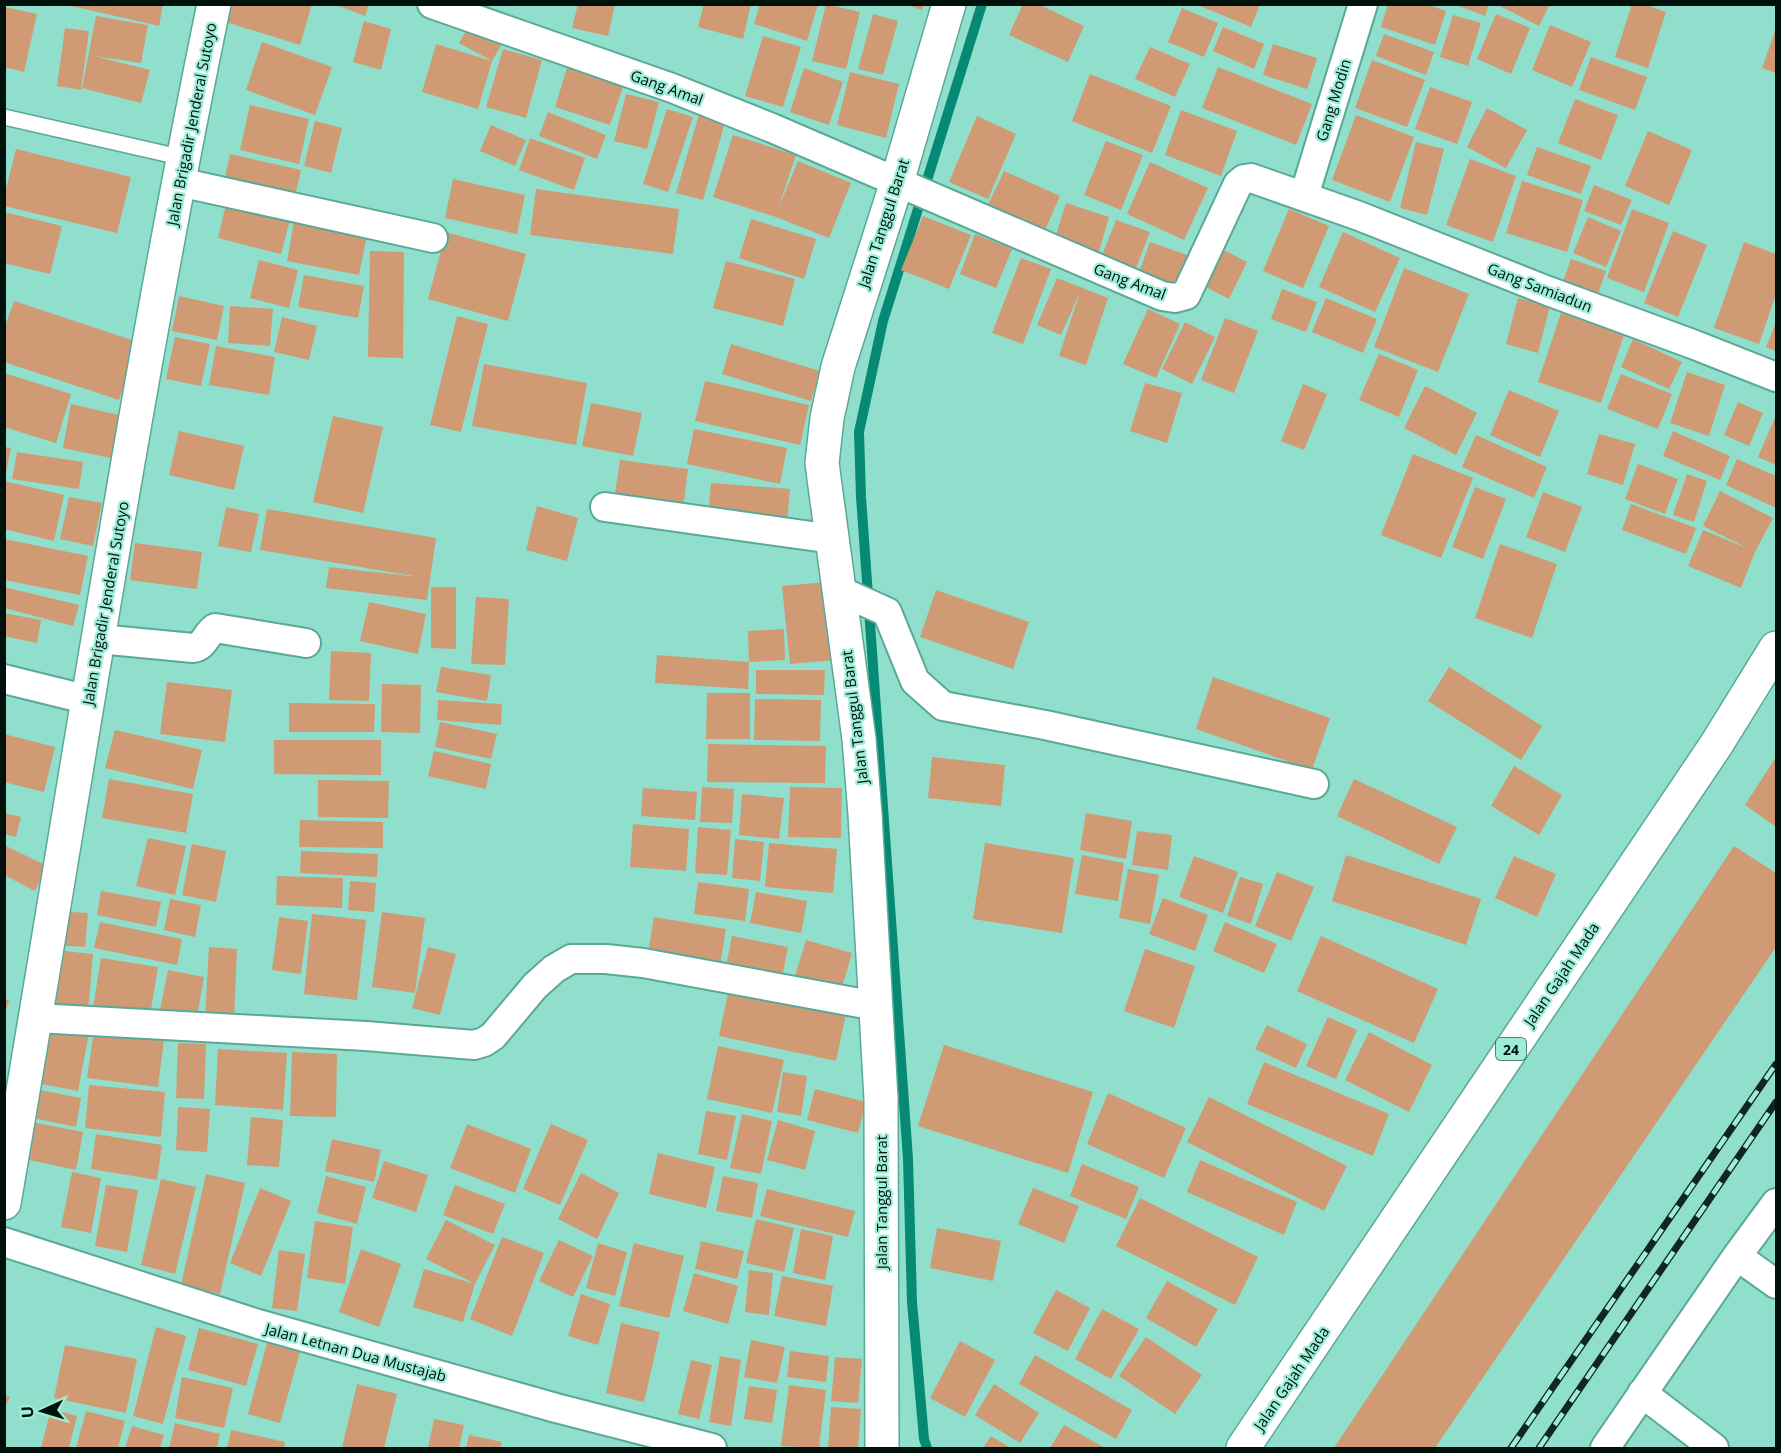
<svg xmlns="http://www.w3.org/2000/svg" width="1781" height="1453" viewBox="0 0 1781 1453" font-family="'Open Sans',sans-serif">
<style>
.lines{fill:none;stroke-linecap:round;stroke-linejoin:round}
.stream{stroke:#068a75;stroke-width:10}
.building{fill:#d09a74}
.lane-casing{stroke:#5aa997;stroke-width:18}
.street-casing{stroke:#5aa997;stroke-width:32}
.secondary-casing{stroke:#5aa997;stroke-width:36}
.highway-casing{stroke:#5aa997;stroke-width:36}
.lane{stroke:#fff;stroke-width:15}
.street{stroke:#fff;stroke-width:28}
.secondary{stroke:#fff;stroke-width:33}
.highway{stroke:#fff;stroke-width:33}
.rail-casing{stroke:#0f2720;stroke-width:7}
.rail{stroke:#9dedd8;stroke-width:4.5;stroke-dasharray:14;stroke-linecap:butt}
.labels{text-anchor:middle;dominant-baseline:central;stroke-width:4.5;stroke-linejoin:round;paint-order:stroke}
.shield{fill:#9dedd8;stroke:#2f5349;stroke-width:1.5}
.shield-label{font-size:14px;font-weight:bold;fill:#00110c}
.street-label{font-size:15px;fill:#00110c;stroke:#9dedd8}
</style>
<rect width="100%" height="100%" fill="#90dfcc"/>
<g class="lines">
<path class="stream" d="M927,1448L924,1439L912,1302L908,1159L861,497L859,432L883,321L982,4"/>
</g>
<path class="building" d="M63,4H163L159,26Z
M223,4H312L300,45L219,20Z
M334,4H369L365,16Z
M578,4H615L608,36L572,28Z
M704,4H751L743,39L698,27Z
M760,4H818L807,41L754,24Z
M826,4L860,12L846,69L812,61Z
M906,4H924L922,10Z
M1023,4H1038L1084,26L1068,62L1009,35Z
M1195,4H1260L1251,27Z
M1388,4H1426L1446,11L1435,45L1381,27Z
M1459,4H1489L1485,16L1459,6Z
M1501,4H1550L1539,26L1500,6Z
M1632,4H1643L1666,12L1648,68L1615,57Z
M4,7L37,14L24,72L4,67Z
M1182,8L1218,23L1204,57L1168,42Z
M873,14L898,21L883,75L858,69Z
M1496,14L1530,28L1511,74L1477,59Z
M1453,15L1481,23L1468,66L1440,57Z
M96,16L148,25L141,63L94,56L150,70L141,103L82,88Z
M364,21L391,29L381,70L353,62Z
M471,22L504,40L492,61L478,109L422,92L436,44L492,61L459,43Z
M1550,25L1591,42L1572,87L1532,70Z
M1223,27L1264,44L1254,69L1213,51Z
M65,28L89,31L81,90L57,86Z
M1776,28V73L1762,68Z
M1384,34L1434,52L1426,75L1376,56Z
M763,36L801,47L783,107L745,96Z
M262,42L332,67L315,115L246,90Z
M1273,44L1317,58L1307,89L1263,75Z
M1150,47L1190,64L1175,97L1135,79Z
M503,49L542,60L526,118L486,107Z
M1591,57L1647,77L1635,110L1579,90Z
M1372,60L1425,80L1407,127L1355,108Z
M1218,67L1312,104L1296,145L1202,108Z
M567,68L623,87L610,125L555,107Z
M804,68L843,82L829,125L790,112Z
M850,72L899,84L886,138L837,125Z
M1090,74L1171,106L1152,153L1072,121Z
M1430,87L1472,102L1457,144L1415,129Z
M626,94L659,102L647,149L614,141Z
M1575,99L1618,115L1601,160L1558,143Z
M250,105L309,119L299,164L240,150Z
M1487,108L1527,130L1506,168L1467,147Z
M667,109L693,117L668,192L643,184Z
M1181,110L1237,131L1221,176L1165,155Z
M700,111L726,119L703,200L676,193Z
M548,112L606,135L597,159L539,136Z
M1356,115L1414,137L1390,202L1332,180Z
M977,116L1016,134L988,199L949,182Z
M315,121L342,128L331,173L304,166Z
M491,125L526,140L515,166L480,151Z
M1648,131L1692,150L1669,205L1625,186Z
M733,135L796,155L778,209L798,161L851,183L829,238L776,217L713,197Z
M530,138L585,158L574,190L519,170Z
M1106,141L1143,155L1121,210L1084,195Z
M1416,142L1444,149L1427,215L1400,208Z
M1537,147L1591,166L1581,194L1527,175Z
M16,149L131,177L117,233L4,206V197Z
M230,154L301,170L293,204L223,187Z
M1470,159L1516,176L1493,242L1446,225Z
M1150,162L1208,188L1184,240L1127,214Z
M1004,171L1060,196L1043,235L986,209Z
M453,179L525,195L517,234L445,218Z
M1522,181L1583,200L1567,252L1506,233Z
M1594,185L1632,200L1621,225L1584,211Z
M536,189L679,209L673,254L530,235Z
M227,200L291,216L281,254L218,238Z
M1066,203L1109,217L1098,255L1054,241Z
M1289,209L1329,226L1303,288L1263,271Z
M1632,209L1669,223L1644,292L1607,278Z
M4,212L62,226L50,274L4,263Z
M295,216L368,231L359,275L287,261Z
M923,216L971,235L949,289L901,270Z
M1588,217L1621,231L1606,267L1573,253Z
M751,219L816,239L804,279L739,258Z
M1116,220L1150,232L1135,271L1101,258Z
M1673,231L1707,245L1678,317L1644,303Z
M446,232L526,254L508,321L428,299Z
M1343,232L1400,258L1375,312L1319,287Z
M975,234L1012,249L996,288L960,274Z
M1150,242L1190,256L1178,289L1138,275Z
M1744,242L1776,254V294L1759,344L1714,328Z
M1220,248L1247,262L1229,299L1202,285Z
M370,251L404,252L403,358L368,357Z
M1021,258L1051,269L1023,344L992,333Z
M1571,259L1606,271L1597,297L1562,284Z
M259,260L298,270L289,308L250,298Z
M726,261L795,279L783,326L713,308Z
M1404,268L1469,294L1438,372L1374,347Z
M304,275L364,286L358,318L298,307Z
M1057,278L1108,298L1086,365L1059,356L1080,292L1061,335L1037,325Z
M1282,289L1317,302L1306,332L1271,319Z
M179,296L224,306L217,340L172,331Z
M1326,298L1377,319L1363,353L1312,332Z
M1518,298L1550,306L1538,353L1506,344Z
M14,301L138,342L119,400L4,362V329Z
M230,306L273,309L270,346L228,343Z
M1148,309L1180,324L1156,378L1123,364Z
M1561,313L1624,335L1601,403L1538,382Z
M457,316L488,324L461,432L430,425Z
M282,317L317,326L309,360L274,352Z
M1225,318L1258,331L1234,393L1201,380Z
M1185,322L1215,337L1192,384L1162,369Z
M1776,322V351L1766,347Z
M175,337L210,344L201,386L166,379Z
M1633,339L1682,362L1669,389L1621,367Z
M731,344L820,371L811,401L722,374Z
M216,346L275,357L269,395L209,385Z
M1379,354L1418,370L1399,417L1359,400Z
M484,364L587,383L576,445L472,426Z
M1687,372L1725,385L1709,436L1670,423Z
M4,373L71,394L56,443L4,427Z
M1621,374L1672,394L1658,429L1607,409Z
M705,381L809,405L800,445L695,421Z
M1145,383L1182,393L1167,443L1130,431Z
M1303,384L1327,394L1304,450L1281,441Z
M1425,386L1477,413L1456,455L1404,428Z
M1509,390L1559,411L1540,457L1490,435Z
M1738,402L1763,413L1749,446L1724,435Z
M591,403L642,413L633,456L582,446Z
M71,404L123,416L115,459L63,448Z
M1776,415V465L1758,457Z
M333,416L383,427L363,513L313,502Z
M694,429L787,448L780,484L687,464Z
M179,431L244,446L234,490L169,475Z
M1673,431L1730,456L1720,480L1663,456Z
M1599,434L1635,444L1623,485L1587,474Z
M1476,435L1547,467L1534,498L1462,467Z
M5,447L11,448L6,473H5Z
M17,452L83,462L79,489L12,479Z
M1413,454L1473,478L1441,558L1381,535Z
M1737,459L1776,476V508L1726,485Z
M620,460L688,469L683,509L614,500Z
M1638,464L1678,479L1665,514L1625,499Z
M1687,474L1707,481L1694,522L1673,515Z
M4,481L64,495L54,541L4,529Z
M711,483L790,489L787,523L708,518Z
M1475,487L1506,499L1483,559L1452,547Z
M1720,491L1773,518L1755,552L1741,588L1688,566L1703,530L1749,549L1703,526Z
M1543,492L1582,507L1565,552L1526,537Z
M69,497L102,503L93,546L60,539Z
M1631,504L1696,528L1686,554L1622,530Z
M537,506L578,518L567,561L526,550Z
M226,507L259,514L251,552L218,546Z
M267,509L436,538L427,600L326,588L329,567L419,577L260,550Z
M4,539L88,556L80,595L4,580Z
M135,543L202,552L197,589L130,580Z
M1500,544L1557,564L1532,638L1475,618Z
M827,582L834,660L790,664L782,586Z
M4,587L79,605L73,626L4,608Z
M431,587H456V649L431,648Z
M936,590L1029,622L1013,669L920,637Z
M476,597L509,599L505,665L471,664Z
M369,602L426,614L418,654L360,641Z
M4,613L41,620L37,643L4,636Z
M784,629L785,660L749,662L748,631Z
M331,651L371,653L369,701L329,700Z
M657,655L749,662L748,689L655,683Z
M441,667L491,675L487,701L436,692Z
M1449,667L1542,726L1521,760L1428,701Z
M756,670H825L824,695L756,694Z
M1213,677L1330,718L1312,770L1196,729Z
M167,682L232,690L225,742L160,734Z
M382,684L421,685L420,733L381,732Z
M707,693H750V739H706Z
M755,699L821,700L820,741L754,740Z
M438,700L502,704L501,725L437,720Z
M289,703L375,704L374,732H289Z
M440,722L497,734L491,759L435,747Z
M115,730L202,750L193,789L105,768Z
M4,734L55,747L44,792L4,782Z
M274,740H381V775L274,774Z
M708,744L826,746L825,783L707,782Z
M434,751L491,764L486,789L428,776Z
M932,757L1005,765L1001,806L928,798Z
M1776,757V827L1745,805Z
M1514,766L1562,795L1539,835L1491,806Z
M109,779L193,794L186,833L102,818Z
M1354,779L1457,827L1439,864L1337,816Z
M318,780L389,781L388,818L318,817Z
M702,787L734,789L732,823L700,822Z
M790,787L842,788L841,838L788,837Z
M643,788L697,792L695,820L641,816Z
M742,794L784,798L779,839L739,835Z
M4,813L21,817L16,837L4,834Z
M1086,813L1132,821L1126,859L1080,850Z
M300,820L383,822V848L299,847Z
M633,824L689,829L686,871L630,867Z
M698,827L731,830L727,875L695,873Z
M1137,831L1172,835L1168,870L1132,865Z
M148,838L186,846L175,895L136,886Z
M735,839L764,842L760,881L732,878Z
M769,843L837,849L833,893L765,887Z
M985,843L1074,858L1062,933L973,919Z
M192,844L226,851L216,902L182,895Z
M4,845L47,866L35,891L4,875Z
M1734,846L1776,873V947L1435,1448H1334Z
M301,851L378,854L377,877L300,873Z
M1082,855L1124,863L1118,901L1075,894Z
M1346,855L1481,899L1466,945L1332,901Z
M1194,856L1238,872L1223,913L1179,897Z
M1514,856L1556,874L1537,917L1495,898Z
M1128,869L1159,875L1150,924L1119,918Z
M1277,872L1314,887L1291,941L1255,926Z
M277,876L343,878L342,908L276,905Z
M1240,877L1263,884L1251,924L1227,916Z
M350,881L376,883L374,912L348,910Z
M698,882L749,889L745,921L694,914Z
M101,891L161,902L156,927L97,915Z
M756,892L807,901L801,933L750,923Z
M1163,898L1208,915L1195,951L1149,934Z
M170,899L201,905L195,937L164,930Z
M57,911L88,913L85,947L55,945Z
M382,912L425,918L415,993L372,987Z
M312,914L366,920L357,1000L304,994Z
M279,917L308,921L301,974L272,970Z
M654,917L726,929L720,966L648,953Z
M100,922L182,939L177,965L94,948Z
M1225,922L1277,944L1264,973L1213,951Z
M732,936L788,947L781,983L725,971Z
M1321,936L1438,989L1414,1043L1297,991Z
M806,940L852,953L840,994L794,979Z
M209,947L237,949L234,1019L205,1018Z
M428,947L456,954L440,1015L412,1008Z
M1145,949L1195,966L1174,1028L1124,1011Z
M55,950L93,954L88,1012L49,1008Z
M101,958L158,967L150,1016L93,1008Z
M168,970L204,977L196,1022L159,1015Z
M730,984L847,1009L836,1061L719,1036Z
M4,999L9,1000L5,1014H4Z
M1328,1017L1357,1030L1336,1079L1306,1066Z
M48,1024L89,1033L78,1091L36,1083Z
M1267,1025L1307,1044L1296,1068L1255,1049Z
M94,1030L164,1040L158,1087L87,1078Z
M1369,1032L1432,1065L1409,1112L1345,1080Z
M178,1043L206,1044L204,1099L176,1098Z
M944,1045L1093,1092L1068,1173L918,1126Z
M718,1046L784,1060L772,1113L707,1099Z
M218,1049L287,1053L283,1110L215,1105Z
M292,1052L337,1054L336,1117L290,1116Z
M1264,1062L1389,1114L1373,1156L1247,1104Z
M783,1072L807,1076L801,1116L777,1112Z
M89,1085L165,1092L161,1137L85,1128Z
M30,1088L81,1098L76,1127L24,1116Z
M815,1089L866,1102L858,1133L807,1120Z
M1108,1093L1186,1128L1164,1178L1087,1144Z
M1209,1097L1347,1166L1324,1211L1187,1142Z
M178,1107L210,1109L207,1152L176,1150Z
M706,1111L736,1116L727,1160L698,1154Z
M742,1114L772,1121L761,1174L730,1168Z
M251,1117L283,1120L279,1167L247,1165Z
M778,1120L815,1131L805,1170L767,1160Z
M27,1121L83,1132L76,1170L20,1158Z
M467,1124L531,1149L515,1193L450,1168Z
M551,1124L588,1140L560,1205L523,1189Z
M96,1134L162,1145L157,1180L91,1169Z
M332,1139L381,1150L374,1182L325,1171Z
M658,1153L715,1167L706,1208L649,1194Z
M1200,1160L1297,1202L1284,1235L1187,1192Z
M384,1161L428,1175L416,1212L372,1198Z
M1082,1164L1139,1187L1126,1219L1070,1196Z
M72,1172L101,1178L91,1233L61,1227Z
M581,1173L619,1193L597,1239L558,1219Z
M206,1174L245,1183L220,1294L181,1285Z
M326,1176L366,1187L357,1224L317,1213Z
M723,1176L758,1183L752,1218L716,1211Z
M161,1179L196,1187L175,1274L141,1265Z
M106,1185L138,1190L127,1252L95,1246Z
M455,1185L505,1204L493,1234L443,1215Z
M260,1188L291,1201L261,1276L230,1263Z
M1033,1188L1079,1206L1064,1243L1018,1224Z
M767,1189L855,1211L848,1237L760,1216Z
M1140,1198L1258,1257L1235,1305L1116,1246Z
M756,1219L794,1228L784,1272L746,1263Z
M446,1220L495,1245L475,1284L426,1259Z
M315,1221L353,1227L345,1284L307,1278Z
M937,1228L1001,1241L993,1281L930,1268Z
M801,1229L833,1236L825,1280L793,1273Z
M502,1237L544,1253L512,1336L470,1319Z
M559,1240L593,1256L573,1297L539,1281Z
M701,1241L744,1251L737,1279L695,1269Z
M598,1243L627,1252L615,1296L586,1288Z
M634,1243L684,1256L669,1318L619,1306Z
M361,1249L401,1264L379,1327L339,1312Z
M279,1250L305,1254L297,1311L272,1308Z
M424,1269L475,1284L463,1322L413,1307Z
M749,1270L773,1273L769,1315L745,1312Z
M694,1273L738,1286L728,1324L683,1311Z
M782,1276L833,1286L826,1326L774,1316Z
M1167,1281L1218,1309L1196,1347L1146,1318Z
M1056,1290L1090,1308L1068,1351L1033,1333Z
M581,1294L610,1304L598,1345L568,1336Z
M1102,1309L1139,1329L1111,1379L1075,1359Z
M621,1323L660,1332L644,1402L606,1393Z
M156,1327L186,1336L163,1424L133,1416Z
M199,1328L258,1344L246,1386L188,1370Z
M1146,1337L1202,1375L1175,1414L1119,1376Z
M751,1340L785,1347L777,1383L744,1377Z
M960,1341L995,1360L965,1417L930,1398Z
M267,1343L300,1352L280,1423L248,1414Z
M65,1345L137,1359L126,1413L54,1398Z
M790,1351L829,1356L826,1382L787,1377Z
M1035,1355L1132,1410L1116,1439L1019,1384Z
M720,1356L741,1360L731,1426L709,1422Z
M835,1357L862,1359L858,1403L831,1401Z
M691,1360L712,1365L699,1419L678,1414Z
M182,1377L233,1388L224,1428L175,1418Z
M357,1384L397,1394L384,1448H342Z
M994,1384L1039,1413L1020,1443L975,1415Z
M789,1385L826,1390L819,1448L781,1446Z
M749,1386L777,1390L772,1423L744,1419Z
M4,1394L10,1397L4,1408Z
M831,1407L861,1409L858,1448H828Z
M51,1409L77,1416L69,1448H41Z
M86,1411L125,1421L118,1448H76Z
M434,1419L464,1425L459,1448H428Z
M175,1423L220,1434L217,1448H169Z
M1064,1425L1105,1448H1050Z
M132,1426L164,1435L160,1448H125Z
M231,1430L285,1442L284,1448H227Z
M469,1435L502,1442L500,1448H466Z
M991,1436L1011,1448H983Z"/>
<g class="lines">
<defs>
<path id="lane" d="M4,117L184,158"/>
<path id="street" d="M432,4L672,88L772,128L1162,296L1175,298L1186,295L1238,184L1244,179L1251,178L1359,216L1548,291L1695,345L1776,377
M179,182L433,238
M1304,196L1363,4
M605,507L833,539
M838,590L887,612L915,681L943,706L1045,725L1314,784
M99,639L193,648C205,646 205,635 215,628L306,643
M4,679L89,700
M36,1018L366,1036L474,1045L484,1042L493,1036L535,986L554,969L571,959H606L643,963L876,1006
M4,1242L258,1324L556,1408L712,1448
M1737,1256L1776,1284
M1642,1393L1714,1448
M1605,1448L1737,1256L1776,1203"/>
<path id="secondary" d="M4,1203C73,803 132,401 214,4
M882,1448L881,1099L865,814L859,739L822,463L827,418L838,367L897,182L949,4"/>
<path id="highway" d="M1243,1448L1716,745L1776,648"/>
</defs>
<use href="#lane" class="lane-casing"/>
<use href="#street" class="street-casing"/>
<use href="#secondary" class="secondary-casing"/>
<use href="#highway" class="highway-casing"/>
<use href="#lane" class="lane"/>
<use href="#street" class="street"/>
<use href="#secondary" class="secondary"/>
<use href="#highway" class="highway"/>
<defs>
<path id="rail" d="M1511,1448L1776,1064
M1539,1448L1776,1102"/>
</defs>
<use href="#rail" class="rail-casing"/>
<use href="#rail" class="rail"/>
</g>
<g class="labels">
<rect class="shield" x="1496" y="1038" width="30" height="22" rx="4.5"/>
<g class="shield-label">
<text x="1511" y="1049">24</text>
</g>
<g class="street-label">
<text transform="translate(667 87) rotate(20)">Gang Amal</text>
<text transform="translate(1333 100) rotate(-73)">Gang Modin</text>
<text transform="translate(191 124) rotate(-79)">Jalan Brigadir Jenderal Sutoyo</text>
<text transform="translate(883 223) rotate(-72)">Jalan Tanggul Barat</text>
<text transform="translate(1130 281) rotate(21)">Gang Amal</text>
<text transform="translate(1540 287) rotate(21)">Gang Samiadun</text>
<text transform="translate(105 603) rotate(-80)">Jalan Brigadir Jenderal Sutoyo</text>
<text transform="translate(854 717) rotate(-97)">Jalan Tanggul Barat</text>
<text transform="translate(1561 974) rotate(-56)">Jalan Gajah Mada</text>
<text transform="translate(881 1202) rotate(-90)">Jalan Tanggul Barat</text>
<text transform="translate(356 1352) rotate(15)">Jalan Letnan Dua Mustajab</text>
<text transform="translate(1291 1378) rotate(-56)">Jalan Gajah Mada</text>
</g>
</g>
<rect width="1781" height="1453" fill="none" stroke="#00110c" stroke-width="12"/>
<g transform="translate(42 1411) rotate(266)" stroke="#9dedd8" stroke-width="4.5" paint-order="stroke">
<path d="M0-4.5L10 22L0 15L-10 22Z" fill="#00110c"/>
<text y="-9" font-size="16" font-weight="bold" text-anchor="middle" fill="#00110c">U</text>
</g>
</svg>
